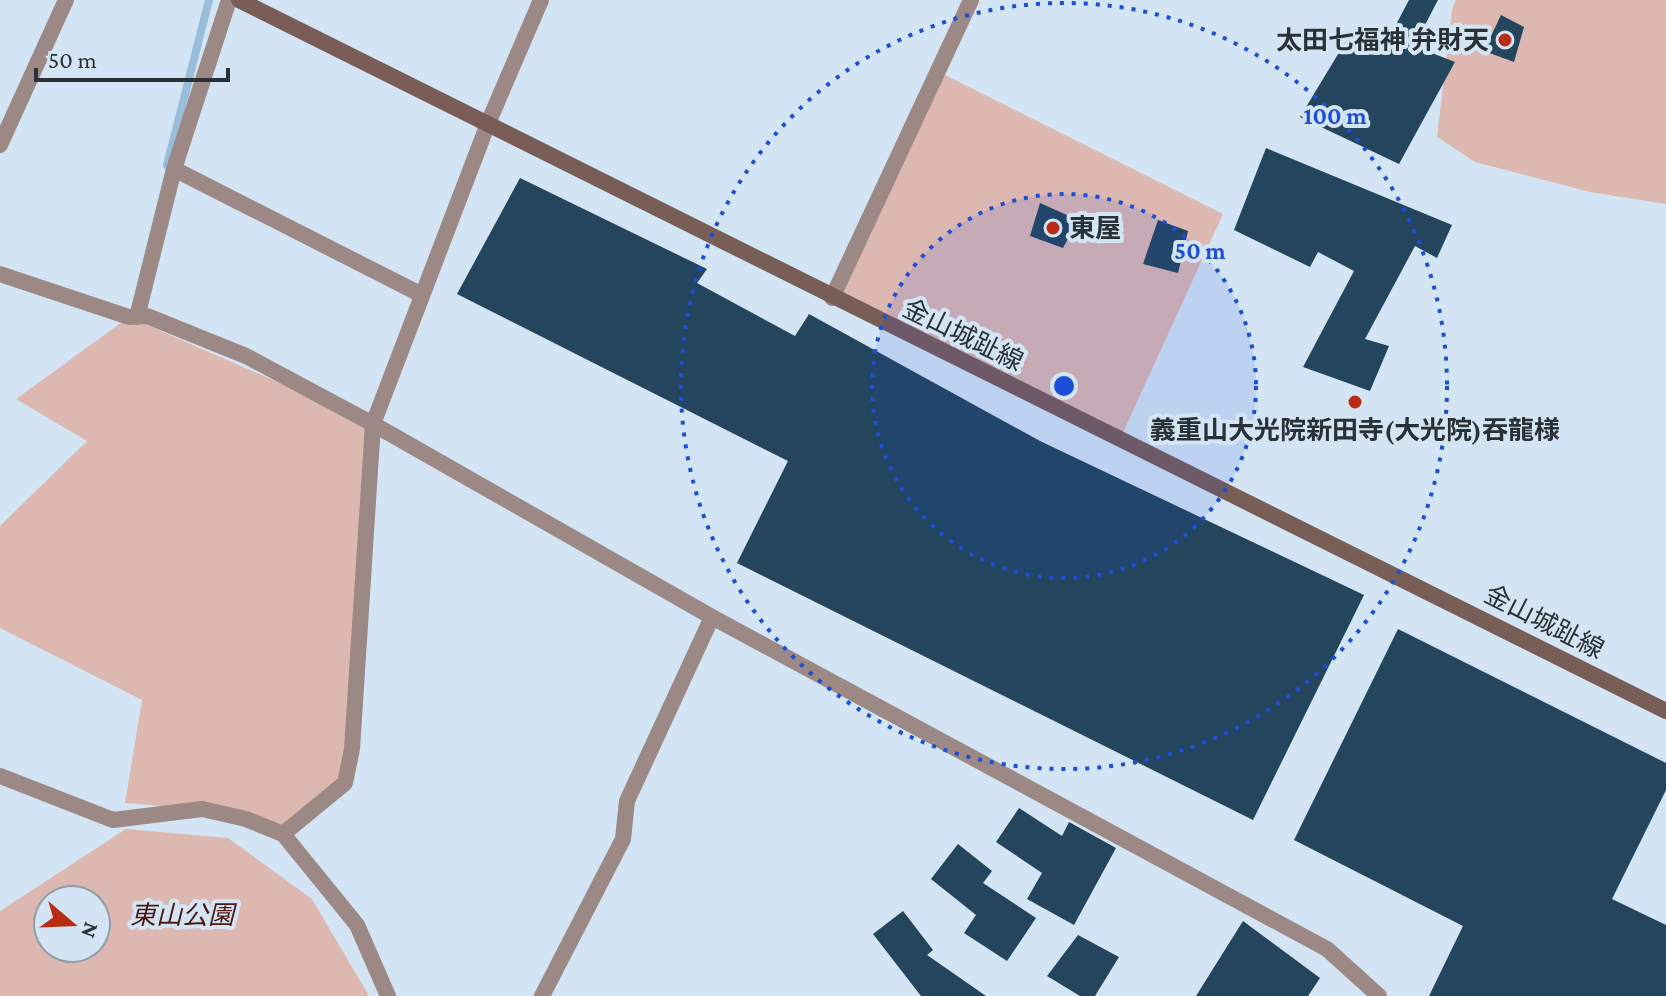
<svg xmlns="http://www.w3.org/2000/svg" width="1666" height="996" viewBox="0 0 1666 996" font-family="'Crimson Pro','Noto Sans JP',serif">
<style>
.green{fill:#ddb8b1;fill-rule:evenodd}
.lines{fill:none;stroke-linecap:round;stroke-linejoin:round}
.stream{stroke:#99bdda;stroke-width:8}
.building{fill:#23455d}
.street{stroke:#9c8884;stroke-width:16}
.secondary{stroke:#795d57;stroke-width:16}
.ring{fill:none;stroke:#1d4ed8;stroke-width:4;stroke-dasharray:4 8}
.poi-dot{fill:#b82c16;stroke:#d3e5f4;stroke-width:3}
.labels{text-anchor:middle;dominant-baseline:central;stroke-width:8;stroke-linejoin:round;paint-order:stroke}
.poi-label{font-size:26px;font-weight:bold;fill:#293036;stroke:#d3e5f4;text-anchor:end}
.street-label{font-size:26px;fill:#293036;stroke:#d3e5f4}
.park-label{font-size:26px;font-style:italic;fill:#50170e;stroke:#d3e5f4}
.centre{fill:#1d4ed8;stroke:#d3e5f4;stroke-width:4}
.ring-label{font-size:24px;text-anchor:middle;font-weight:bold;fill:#1d4ed8;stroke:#d3e5f4;stroke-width:8;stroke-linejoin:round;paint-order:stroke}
</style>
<rect width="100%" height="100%" fill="#d3e5f4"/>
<path class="green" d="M1456,0H1666V204L1590,192L1475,162L1437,137L1452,10Z
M939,72L1223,214L1120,439L832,298Z
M129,317L373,424L345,783L283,834L202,809L125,803L142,700L0,628V526L87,441L16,399Z
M126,829L228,838L312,899L369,996H0V911ZM48,900H96V948H48Z"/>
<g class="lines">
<path class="stream" d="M167,165L209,0"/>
</g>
<path class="building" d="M1409,0H1438L1414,46L1455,62L1399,164L1300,117L1355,26L1388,40Z
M1501,15L1524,27L1514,62L1484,51Z
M1266,148L1452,225L1437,258L1415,246L1365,339L1389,346L1370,391L1303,367L1354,271L1318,252L1310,267L1234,230Z
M520,178L707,269L697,283L795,336L809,314L1040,441L1364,595L1253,820L737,563L788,461L457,294Z
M1040,203L1078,220L1063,248L1030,236Z
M1158,220L1188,231L1178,273L1143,264Z
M1398,629L1666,763V790L1612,899L1666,925V996H1429L1463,926L1294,840Z
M1019,808L1062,836L1069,822L1116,848L1074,925L1027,899L1042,873L996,842Z
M958,844L992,871L983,883L1036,918L1007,961L964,933L976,915L931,879Z
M903,911L933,950L927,955L986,996H921L873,934Z
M1243,921L1320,978L1308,996H1196Z
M1078,935L1119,957L1095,996H1080L1047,976Z"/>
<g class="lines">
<path class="street" d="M229,0L174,169L422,295
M0,145L66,0
M0,274L129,317L147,316L246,356L373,424L712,617L1327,949L1379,996
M832,298L971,0
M137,317L174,169
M0,776L113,820L202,809L246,819L283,834L357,925L388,996
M283,834L345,783L352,749L373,424L489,121L541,0
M542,996L623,839L627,801L712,617"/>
<path class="secondary" d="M239,0L1666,711"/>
</g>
<circle cx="1064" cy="386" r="192" fill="#1d4ed8" fill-opacity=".12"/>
<g class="ring">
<circle cx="1064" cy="386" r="192"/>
<circle cx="1064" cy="386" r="383"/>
</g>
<g class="poi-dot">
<circle cx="1505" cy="40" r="8"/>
<circle cx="1053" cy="228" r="8"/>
<circle cx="1355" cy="402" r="8"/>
</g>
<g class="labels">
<g class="poi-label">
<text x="1489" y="40">太田七福神 弁財天</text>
<text x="1069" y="228" text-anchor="start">東屋</text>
<text x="1355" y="430" text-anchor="middle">義重山大光院新田寺(大光院)吞龍様</text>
</g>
<g class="street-label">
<text transform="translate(963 335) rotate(26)">金山城趾線</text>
<text transform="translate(1544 622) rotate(27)">金山城趾線</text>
</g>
<g class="park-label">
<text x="182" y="915">東山公園</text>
</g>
</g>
<circle cx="1064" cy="386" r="12" class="centre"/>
<g class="ring-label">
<text x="1335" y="124">100 m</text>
<text x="1200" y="259">50 m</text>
</g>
<g transform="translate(72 924) rotate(109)"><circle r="38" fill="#d3e5f4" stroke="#8f9da8" stroke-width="2"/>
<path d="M0-6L14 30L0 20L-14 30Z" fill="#b82c16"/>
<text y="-12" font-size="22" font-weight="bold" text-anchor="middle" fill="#293036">N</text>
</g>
<path d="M36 68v12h192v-12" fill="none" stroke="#293036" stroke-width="4"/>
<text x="48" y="68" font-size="24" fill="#293036" stroke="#d3e5f4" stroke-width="6" paint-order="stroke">50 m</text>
</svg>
